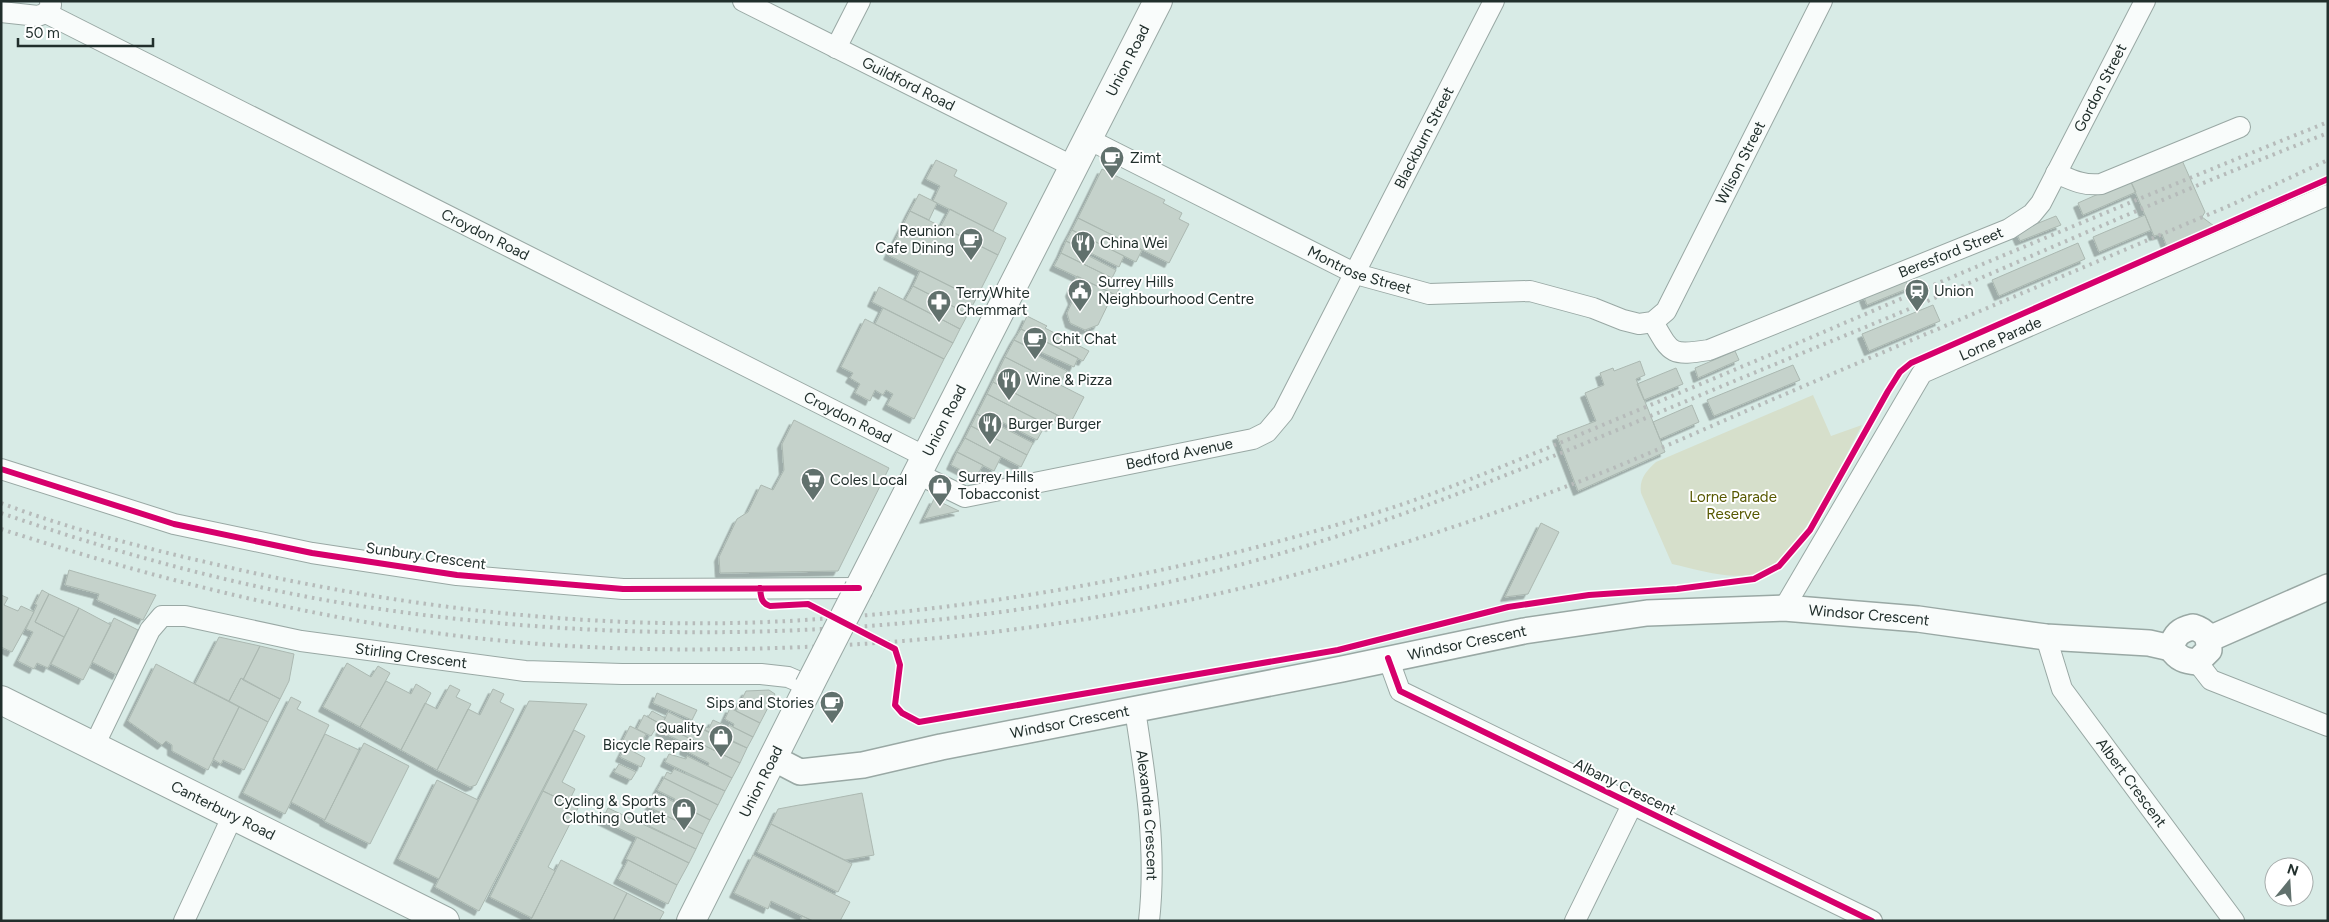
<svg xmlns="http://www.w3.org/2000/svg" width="2329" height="922" viewBox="0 0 2329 922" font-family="Figtree,sans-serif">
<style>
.green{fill:#d6dfcb}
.building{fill:#c5d2cb;stroke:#abb8b1;filter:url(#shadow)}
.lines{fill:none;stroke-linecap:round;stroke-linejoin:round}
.minor-casing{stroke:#99a8a4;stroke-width:22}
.tertiary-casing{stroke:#99a8a4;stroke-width:28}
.secondary-casing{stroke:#99a8a4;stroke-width:30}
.primary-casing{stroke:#99a8a4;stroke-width:30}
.minor{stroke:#f9fcfb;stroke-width:20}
.tertiary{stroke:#f9fcfb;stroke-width:25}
.secondary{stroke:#f9fcfb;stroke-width:28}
.primary{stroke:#f9fcfb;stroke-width:28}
.rail{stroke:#b6bbba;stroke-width:4;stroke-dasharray:2.5 5;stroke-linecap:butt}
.secondary-bridge-casing{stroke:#99a8a4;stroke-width:30;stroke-linecap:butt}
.secondary-bridge{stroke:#f9fcfb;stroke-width:28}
.cycleway-casing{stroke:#fff;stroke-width:9}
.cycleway{stroke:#d6006c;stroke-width:6}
.labels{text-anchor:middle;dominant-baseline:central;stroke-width:4;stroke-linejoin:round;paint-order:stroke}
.street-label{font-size:15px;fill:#212f2c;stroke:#fff}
.poi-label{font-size:15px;fill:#212f2c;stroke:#fff;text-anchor:start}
.park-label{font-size:15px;fill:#575800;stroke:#fff}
</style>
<defs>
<filter id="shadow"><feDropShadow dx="-4.5" dy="4.5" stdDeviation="0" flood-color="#0004"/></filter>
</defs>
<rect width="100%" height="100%" fill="#d8ebe6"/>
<path class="green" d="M1813,395L1831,436L1862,425C1844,458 1796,564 1759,573C1730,581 1700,570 1672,564L1641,493C1639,479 1646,471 1656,462Z"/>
<path class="building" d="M2181,158L2205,212L2202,217L2214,226L2167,247L2162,234L2154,236L2130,180Z
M936,160L957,170L954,176L1007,203L993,231L933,201L940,186L926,179Z
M1102,169L1165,200L1163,203L1182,213L1179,219L1189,224L1169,263L1078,218Z
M2130,180L2136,192L2083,215L2078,203Z
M919,194L937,203L929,220L910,211Z
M950,209L1006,238L998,255L941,226Z
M910,211L998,255L976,299L888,255Z
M2145,215L2151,230L2099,252L2093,237Z
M2056,216L2061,225L2020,241L2016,232Z
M1078,218L1142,250L1136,262L1072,230Z
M1072,230L1124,256L1119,267L1066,241Z
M1066,241L1089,252L1087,255L1116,270L1112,278L1061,253Z
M2078,243L2085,259L1999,296L1992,280Z
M1061,253L1122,283L1116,295L1054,266Z
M920,271L976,299L968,314L913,286Z
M1077,276L1113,294L1098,325L1085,330L1070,323L1067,313L1073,300L1070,292Z
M1905,280L1909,288L1867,305L1864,297Z
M913,286L968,314L960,329L905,300Z
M879,287L960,329L953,343L872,302Z
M1933,305L1940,321L1869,351L1862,334Z
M883,308L953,343L944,359L875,324Z
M1027,316L1047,326L1045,328L1089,351L1083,361L1021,329Z
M865,319L944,359L914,419L887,405L893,394L886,390L883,395L875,390L870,401L855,393L860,384L850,378L853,373L841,367Z
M1021,329L1078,358L1074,367L1014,340Z
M1014,340L1035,351L1034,354L1067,371L1059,385L1005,357Z
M1735,351L1739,360L1698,378L1695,368Z
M1005,357L1084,397L1071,422L993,382Z
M1640,361L1645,375L1636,379L1665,452L1578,491L1557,436L1596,421L1585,393L1604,385L1600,373L1613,368L1614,371Z
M1793,365L1800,380L1714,416L1707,400Z
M1676,368L1683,384L1644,400L1637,384Z
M993,382L1057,415L1051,427L987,394Z
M987,394L1046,424L1037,440L1000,421L998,425L977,414Z
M1692,405L1699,422L1660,439L1653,422Z
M977,414L1033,443L1027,455L971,426Z
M794,420L889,468L838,571L720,573L719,557L737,519L748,512L761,485L773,490L784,470L782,444Z
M971,426L1027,455L1021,467L965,438Z
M965,438L1001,457L994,471L957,452Z
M957,452L983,465L979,472L973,476L951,465Z
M934,499L959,511L924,519Z
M1541,523L1559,532L1528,594L1505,597Z
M69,570L96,578L156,595L143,620L97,600L99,594L65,585Z
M42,590L49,594L35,622L64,637L48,668L37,663L34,669L18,661L33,632L26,629L37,605L35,604Z
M49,594L79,608L64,637L35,622Z
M1,595L8,598L4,605L18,611L21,606L34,612L12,652L1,647Z
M79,608L111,625L83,680L51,664Z
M114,618L138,630L117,675L92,662Z
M219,637L260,646L243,680L241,678L229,701L195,684Z
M260,646L294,654L289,681L280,699L243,680Z
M347,663L371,677L378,666L390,673L360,727L323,707Z
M156,664L239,707L208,770L172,751V745L166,741L162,745L128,721Z
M241,678L280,699L268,722L229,701Z
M386,681L411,694L416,684L431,693L401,750L360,727Z
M450,685L460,690L456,697L471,704L437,770L401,750L425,703L437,709Z
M493,689L504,694L500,702L514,709L476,785L470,787L437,770L468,709L480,715Z
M769,690L775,694L760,723L736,711L746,691Z
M657,693L697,710L692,720L653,703Z
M291,697L301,702L297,709L329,725L285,814L243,793Z
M529,701L587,704L479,911L435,887Z
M239,707L268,722L244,770L223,760L221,764L213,759Z
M730,708L760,723L753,737L733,727L734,724L725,719Z
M652,711L665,718L662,725L648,717Z
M668,712L722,739L723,736L747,748L740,763L662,725Z
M644,715L659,723L651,736L637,729Z
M713,720L728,727L729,725L753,737L747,748L705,730L706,727L709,728Z
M663,725L740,763L732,778L708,766L709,763L684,750L686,744L660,731Z
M630,726L646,734L639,748L623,740Z
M574,730L585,736L562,782L575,789L568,803L543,791Z
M325,734L359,750L325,820L291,802Z
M364,743L409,766L370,844L324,821Z
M625,747L645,758L641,767L620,757Z
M669,754L686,759L687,756L732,778L725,791L665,762Z
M619,764L636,772L631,780L614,772Z
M674,769L725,791L718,805L664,778L667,772L671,774Z
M664,778L718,805L710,820L674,802L675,799L657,790Z
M437,780L478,800L439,879L398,859Z
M543,791L578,808L548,867L555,871L532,918L490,897Z
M656,793L710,820L703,834L649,807Z
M862,793L874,855L845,860L771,824L778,809Z
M608,808L696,849L689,863L602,820Z
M656,811L703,834L696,849L649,826Z
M771,824L852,864L838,892L757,852Z
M637,837L689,863L677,885L626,859Z
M753,855L850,902L840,921H813L771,901L768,909L734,893Z
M561,860L627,893L613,921H530Z
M628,860L677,885L668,904L618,879Z
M627,893L664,912L659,921H613Z
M802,916L813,921H800Z"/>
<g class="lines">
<defs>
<g id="minor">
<path id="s1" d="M743,1L1074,167"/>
<path d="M1,12L38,16L46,13L51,5L50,1"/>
<path id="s2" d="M46,13L926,457"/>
<path d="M836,48L860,1"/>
<path id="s3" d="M1088,139L1356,274L1429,294L1530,291L1593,308L1623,320L1639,324L1653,322L1666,311L1822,1"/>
<path d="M2056,173C2072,180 2083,186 2101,184L2240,127"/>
<path id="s4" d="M1653,322C1671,354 1671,356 1709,350L2009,229L2032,214L2041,203L2145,1"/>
<path d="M1,469L174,524L312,553L457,575L623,589L859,588"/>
<path id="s5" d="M918,474L965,497L1253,439L1267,432L1283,413L1494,1"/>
<path id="s6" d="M1784,608L1922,373L2328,195"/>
<path id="s7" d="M2046,637L2062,689L2234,921"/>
<path d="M1388,658L1400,691L1872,921"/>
<path d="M2197,662L2211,680L2328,726"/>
<path id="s8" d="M1135,710C1146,780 1157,850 1149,921"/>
<path id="s9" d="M94,746L150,630L162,616H185L301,641L525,671L622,674H761L788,677L809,686"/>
<path d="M184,921L233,815"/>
<path d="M1575,921L1632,805"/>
</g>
<g id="tertiary">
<path d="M2193,627C2206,631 2209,636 2209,650L2197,662C2185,661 2178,659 2171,648C2175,634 2180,630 2193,627Z"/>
<path d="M2209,639L2328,587"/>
<path id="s10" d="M773,758L800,772L863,765L941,747L1342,669L1524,631L1647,613L1784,608L1918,619L2046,637L2149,643L2171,648"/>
</g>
<g id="secondary">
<path id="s11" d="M859,588L1158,1"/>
<path id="s12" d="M691,921L809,686"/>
</g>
<g id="primary">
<path id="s13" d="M1,700L445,921"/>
</g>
</defs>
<use href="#minor" class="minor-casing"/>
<use href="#tertiary" class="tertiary-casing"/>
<use href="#secondary" class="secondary-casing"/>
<use href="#primary" class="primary-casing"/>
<use href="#minor" class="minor"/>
<use href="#tertiary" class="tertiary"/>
<use href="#secondary" class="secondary"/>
<use href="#primary" class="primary"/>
<path class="rail" d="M1,503C77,532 157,551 236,569C421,611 616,632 805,620C1005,607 1202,569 1391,508C1449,489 1506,465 1562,442C1641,409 1720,376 1798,343C1974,267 2151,193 2328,122
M1,513C105,549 211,579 319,599C643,657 1007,640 1322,541C1458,498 1588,442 1720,387C1787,359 1855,332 1923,303C2057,245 2191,186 2328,133
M1,529C146,576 293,614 443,634C563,650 683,652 804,647C998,639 1192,609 1377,551C1437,533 1496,513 1554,491C1634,462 1712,425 1790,392C1937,329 2084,267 2231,205L2328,160"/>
<defs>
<path id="secondary-bridge" d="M809,686L859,588"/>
</defs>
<use href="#secondary-bridge" class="secondary-bridge-casing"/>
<use href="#secondary-bridge" class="secondary-bridge"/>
<defs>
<path id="cycleway" d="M1,469L174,524L312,553L457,575L623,589L859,588
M760,588C761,597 761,603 770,606L808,604L895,649L900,665L895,705L902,713L919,722L1338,650L1508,607L1589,595L1677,589L1754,579L1779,566L1810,530L1888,391L1900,372L1911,363L2328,179
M1388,658L1400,691L1872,921"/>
</defs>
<use href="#cycleway" class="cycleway-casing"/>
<use href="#cycleway" class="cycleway"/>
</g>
<defs>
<symbol id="cafe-pin" viewBox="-11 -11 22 30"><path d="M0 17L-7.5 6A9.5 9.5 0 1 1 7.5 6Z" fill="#61716d" stroke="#fff"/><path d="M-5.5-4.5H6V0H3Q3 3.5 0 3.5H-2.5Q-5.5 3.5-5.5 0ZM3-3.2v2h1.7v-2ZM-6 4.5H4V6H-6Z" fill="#fff"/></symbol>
<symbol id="restaurant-pin" viewBox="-11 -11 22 30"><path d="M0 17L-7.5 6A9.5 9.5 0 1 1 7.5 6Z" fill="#61716d" stroke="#fff"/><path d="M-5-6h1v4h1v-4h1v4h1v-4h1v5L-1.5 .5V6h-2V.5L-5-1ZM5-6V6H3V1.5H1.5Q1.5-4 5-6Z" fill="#fff"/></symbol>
<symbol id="civic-pin" viewBox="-11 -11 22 30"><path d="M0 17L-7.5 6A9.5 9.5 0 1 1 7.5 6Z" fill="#61716d" stroke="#fff"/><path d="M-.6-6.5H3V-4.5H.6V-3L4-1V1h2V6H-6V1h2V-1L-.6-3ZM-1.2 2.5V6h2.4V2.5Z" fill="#fff"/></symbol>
<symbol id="station-pin" viewBox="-11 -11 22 30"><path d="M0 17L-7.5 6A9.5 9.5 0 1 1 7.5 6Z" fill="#61716d" stroke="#fff"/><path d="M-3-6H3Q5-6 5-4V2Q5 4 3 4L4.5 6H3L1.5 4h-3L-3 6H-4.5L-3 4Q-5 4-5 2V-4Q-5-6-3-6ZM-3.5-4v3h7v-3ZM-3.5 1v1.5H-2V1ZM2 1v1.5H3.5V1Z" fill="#fff"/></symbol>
<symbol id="pharmacy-pin" viewBox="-11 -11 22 30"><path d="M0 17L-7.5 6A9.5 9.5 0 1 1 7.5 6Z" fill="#61716d" stroke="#fff"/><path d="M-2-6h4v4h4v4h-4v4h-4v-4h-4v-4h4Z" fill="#fff"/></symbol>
<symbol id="supermarket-pin" viewBox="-11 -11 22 30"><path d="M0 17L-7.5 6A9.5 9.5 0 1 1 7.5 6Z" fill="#61716d" stroke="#fff"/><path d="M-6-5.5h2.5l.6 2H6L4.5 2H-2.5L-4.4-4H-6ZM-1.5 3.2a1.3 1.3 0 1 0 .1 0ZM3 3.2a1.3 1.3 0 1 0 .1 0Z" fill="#fff"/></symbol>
<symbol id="shop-pin" viewBox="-11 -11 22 30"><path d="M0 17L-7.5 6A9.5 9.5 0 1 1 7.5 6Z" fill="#61716d" stroke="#fff"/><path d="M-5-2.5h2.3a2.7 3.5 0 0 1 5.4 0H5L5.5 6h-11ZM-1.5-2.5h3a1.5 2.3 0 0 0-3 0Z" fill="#fff"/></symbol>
</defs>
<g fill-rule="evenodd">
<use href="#cafe-pin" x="1098" y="144" width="28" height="38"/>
<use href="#cafe-pin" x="957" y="226" width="28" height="38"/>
<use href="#restaurant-pin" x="1069" y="229" width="28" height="38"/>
<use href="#civic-pin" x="1066" y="277" width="28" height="38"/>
<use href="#station-pin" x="1903" y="277" width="28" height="38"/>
<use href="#pharmacy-pin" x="925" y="288" width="28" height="38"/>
<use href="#cafe-pin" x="1021" y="325" width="28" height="38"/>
<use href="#restaurant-pin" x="995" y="366" width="28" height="38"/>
<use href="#restaurant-pin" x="976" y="410" width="28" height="38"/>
<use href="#supermarket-pin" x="799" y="466" width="28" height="38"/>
<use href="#shop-pin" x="926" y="472" width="28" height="38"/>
<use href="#cafe-pin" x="818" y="689" width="28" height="38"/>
<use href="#shop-pin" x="707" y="723" width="28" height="38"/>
<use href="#shop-pin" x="670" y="796" width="28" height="38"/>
</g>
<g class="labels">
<g class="street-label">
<text stroke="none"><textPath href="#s11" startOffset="592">Union Road</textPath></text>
<text stroke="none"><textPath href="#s1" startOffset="185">Guildford Road</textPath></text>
<text stroke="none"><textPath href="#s4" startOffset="566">Gordon Street</textPath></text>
<text stroke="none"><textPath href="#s5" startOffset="696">Blackburn Street</textPath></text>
<text stroke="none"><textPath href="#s3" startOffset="788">Wilson Street</textPath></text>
<text stroke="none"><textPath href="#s2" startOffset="492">Croydon Road</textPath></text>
<text stroke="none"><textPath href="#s4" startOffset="332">Beresford Street</textPath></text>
<text stroke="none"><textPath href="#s3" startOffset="302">Montrose Street</textPath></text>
<text stroke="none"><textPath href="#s6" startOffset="358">Lorne Parade</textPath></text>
<text stroke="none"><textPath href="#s2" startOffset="898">Croydon Road</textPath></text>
<text stroke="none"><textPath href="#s11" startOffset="188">Union Road</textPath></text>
<text stroke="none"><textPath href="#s5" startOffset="271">Bedford Avenue</textPath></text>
<text transform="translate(426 556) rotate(8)">Sunbury Crescent</text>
<text stroke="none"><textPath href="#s10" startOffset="1115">Windsor Crescent</textPath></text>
<text stroke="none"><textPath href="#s10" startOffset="710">Windsor Crescent</textPath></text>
<text stroke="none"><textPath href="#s9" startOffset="400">Stirling Crescent</textPath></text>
<text stroke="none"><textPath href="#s10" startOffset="305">Windsor Crescent</textPath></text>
<text stroke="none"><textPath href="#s12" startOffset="156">Union Road</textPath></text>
<text stroke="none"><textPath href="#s7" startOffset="171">Albert Crescent</textPath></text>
<text transform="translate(1625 787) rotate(26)">Albany Crescent</text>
<text stroke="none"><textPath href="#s13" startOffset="248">Canterbury Road</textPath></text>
<text stroke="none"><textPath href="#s8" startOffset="106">Alexandra Crescent</textPath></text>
</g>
<g class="poi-label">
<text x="1130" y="158">Zimt</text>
<text x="954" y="231" text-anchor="end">Reunion<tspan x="954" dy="17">Cafe Dining</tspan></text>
<text x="1100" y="243">China Wei</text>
<text x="1098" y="282">Surrey Hills<tspan x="1098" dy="17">Neighbourhood Centre</tspan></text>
<text x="1934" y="291">Union</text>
<text x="956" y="293">TerryWhite<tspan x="956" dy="17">Chemmart</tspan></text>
<text x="1052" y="339">Chit Chat</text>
<text x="1026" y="380">Wine &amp; Pizza</text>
<text x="1008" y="424">Burger Burger</text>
<text x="958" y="477">Surrey Hills<tspan x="958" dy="17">Tobacconist</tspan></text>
<text x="830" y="480">Coles Local</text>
<text x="814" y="703" text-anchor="end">Sips and Stories</text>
<text x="704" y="728" text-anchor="end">Quality<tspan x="704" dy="17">Bicycle Repairs</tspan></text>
<text x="666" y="801" text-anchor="end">Cycling &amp; Sports<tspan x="666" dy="17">Clothing Outlet</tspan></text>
</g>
<g class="park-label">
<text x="1733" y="497">Lorne Parade<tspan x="1733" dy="17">Reserve</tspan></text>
</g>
</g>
<rect width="2329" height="922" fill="none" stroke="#212f2c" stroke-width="5"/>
<g transform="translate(2289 882) rotate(18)"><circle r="24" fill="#ffffff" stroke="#a6acab"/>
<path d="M0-4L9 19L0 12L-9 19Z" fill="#61716d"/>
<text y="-8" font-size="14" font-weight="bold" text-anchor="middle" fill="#212f2c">N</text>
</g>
<path d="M18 38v8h135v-8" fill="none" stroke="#212f2c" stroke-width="2.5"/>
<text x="25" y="38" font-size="15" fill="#212f2c" stroke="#ffffff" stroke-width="4" paint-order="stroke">50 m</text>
</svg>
